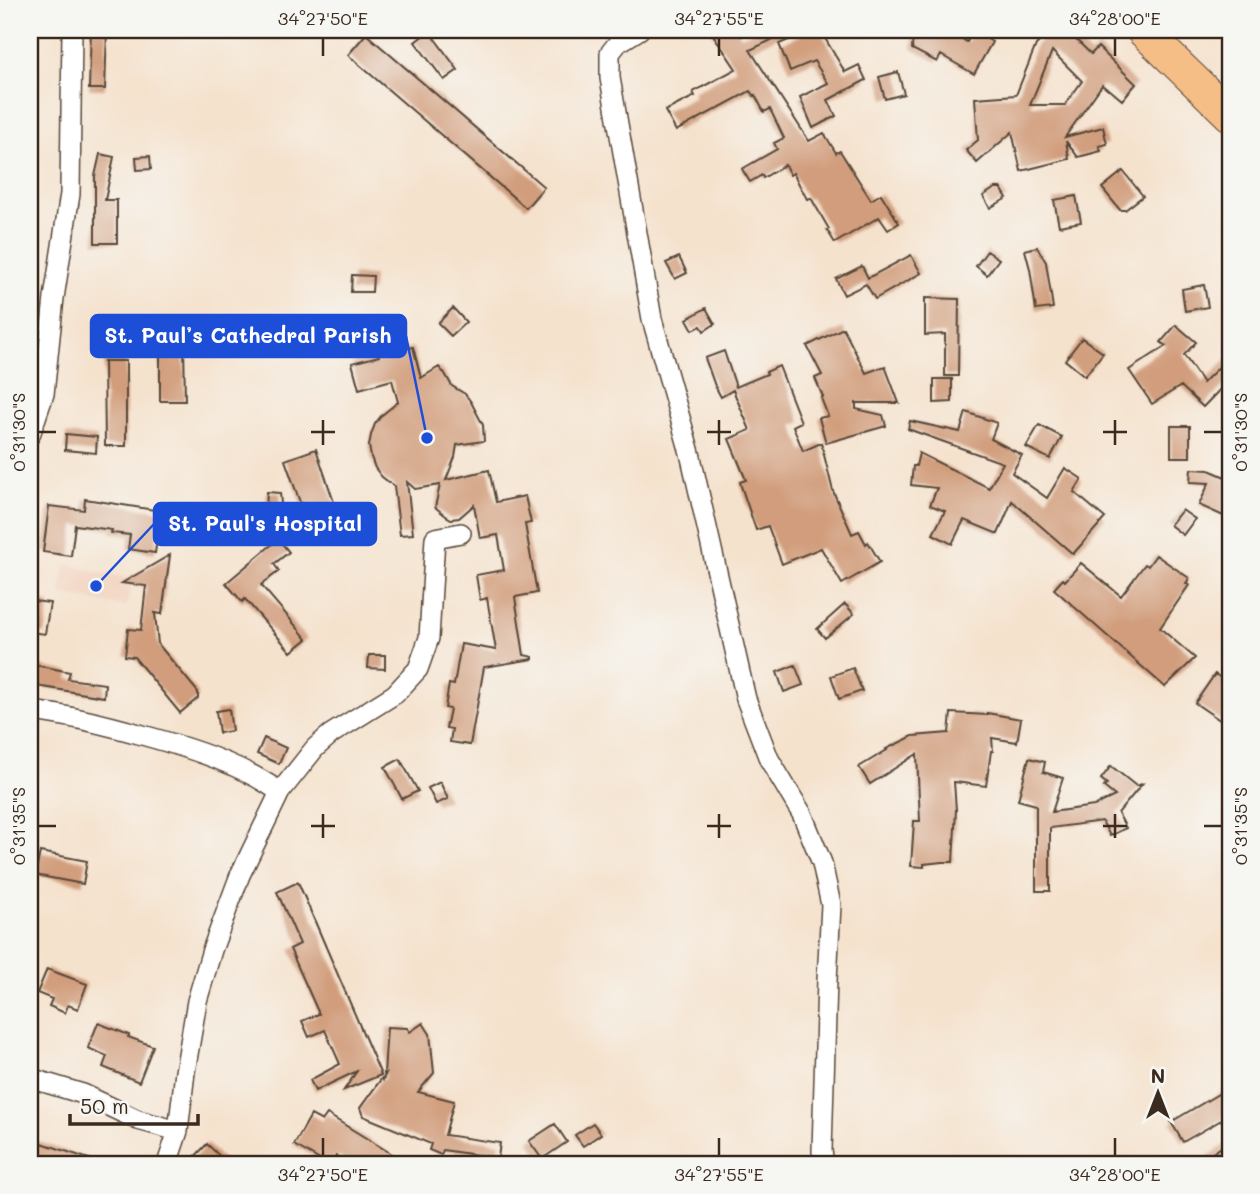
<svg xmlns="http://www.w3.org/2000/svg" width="1260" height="1194" viewBox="0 0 1260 1194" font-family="Mali,sans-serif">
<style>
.built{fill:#f3d4bf}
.building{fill:#d19d7c;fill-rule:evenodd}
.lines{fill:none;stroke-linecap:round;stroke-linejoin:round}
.minor-casing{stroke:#574638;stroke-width:22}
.trunk-casing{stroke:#574638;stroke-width:34}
.minor{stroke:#fff;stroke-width:19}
.trunk{stroke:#f6be87;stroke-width:32}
.ticks{fill:none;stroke:#3b2a1e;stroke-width:2.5}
.leader{fill:none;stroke:#1d4ed8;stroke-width:2.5}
.callout-dot{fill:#1d4ed8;stroke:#f6f6f2;stroke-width:2.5}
.callout{fill:#1d4ed8;stroke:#1d4ed8;stroke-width:2.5}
.callout-label{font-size:21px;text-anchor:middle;font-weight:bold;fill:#fff}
.neatline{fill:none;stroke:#3b2a1e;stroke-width:2.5}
.ticks-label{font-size:18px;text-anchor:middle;fill:#3b2a1e}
</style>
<rect width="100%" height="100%" fill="#f6f6f2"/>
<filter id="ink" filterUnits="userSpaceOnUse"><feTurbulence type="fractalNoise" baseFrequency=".0143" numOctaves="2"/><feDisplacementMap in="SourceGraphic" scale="14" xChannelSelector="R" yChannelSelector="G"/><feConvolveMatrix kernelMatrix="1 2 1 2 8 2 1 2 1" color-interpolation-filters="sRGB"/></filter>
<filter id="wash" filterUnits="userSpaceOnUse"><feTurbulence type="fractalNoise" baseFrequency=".00686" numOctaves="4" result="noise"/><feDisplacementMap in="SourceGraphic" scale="28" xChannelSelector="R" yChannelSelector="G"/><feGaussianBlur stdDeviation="1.57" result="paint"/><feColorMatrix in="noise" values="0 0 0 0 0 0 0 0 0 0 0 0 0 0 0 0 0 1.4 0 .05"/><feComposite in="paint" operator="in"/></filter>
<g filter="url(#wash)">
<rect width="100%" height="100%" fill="#f5e2cd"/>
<path class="built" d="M66,565L132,579L127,607L60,594Z"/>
<g id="blocks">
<path class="building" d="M91,30H107L105,89H89Z
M710,30H737L741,36L755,30H793L750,50L809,141L824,133L836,153L840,151L871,200L881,194L899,223L888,230L879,217L835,243L827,230L829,229L811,198L807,199L793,173L790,175L785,165L763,178L762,175L750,182L742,169L777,149L774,143L784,138L770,109L764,112L755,95L754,96L750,91L676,131L665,111L695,96L693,92L736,69Z
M812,30H820L845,72L859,65L866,80L828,100L836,116L813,128L800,97L828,83L814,61L790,71L779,44Z
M937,30H944L967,42L974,30L992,42L974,74L941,55L937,62L912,49L913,34L935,35Z
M1051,30H1066L1091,54L1098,47L1136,84L1122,100L1109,89L1108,90L1102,85L1065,137L1103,127L1107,144L1099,146L1101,151L1078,157L1066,141L1069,159L1021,171L1012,132L977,163L966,150L978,140L975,98L1016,95L1036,45ZM1052,51L1082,81L1065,105H1030Z
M429,31L458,70L444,80L415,42Z
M366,34L544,187L526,208L348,55Z
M898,72L904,94L885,99L879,77Z
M100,154L114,157L105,200H117V243H95V176Z
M150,156L151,169L137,170L136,157Z
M1123,171L1143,196L1125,210H1120L1102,188Z
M995,188H1001L1007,198L990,208L983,196Z
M1076,196L1081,222L1059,226L1054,200Z
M1037,247L1046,262L1053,308L1036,310L1030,269L1025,250Z
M987,251L999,259L987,275L976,266Z
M911,255L921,273L875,299L866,284L844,295L836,279L862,266L868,278Z
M679,257L687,273L675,279L666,263Z
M352,275L373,276L372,292H351Z
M1204,285L1208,307L1185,311L1182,289Z
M925,298L959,299L958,376H945V334L925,335Z
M453,308L466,322L451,336L438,323Z
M706,308L715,324L704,331L701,326L693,330L687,319Z
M1176,325L1196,342L1184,355L1203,383L1230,356V379L1203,407L1181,386L1152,404L1129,370L1166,346L1161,342Z
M390,326L400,350L413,347L421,378L439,367L443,372H444L452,386L465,394L471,402L483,425L484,441L457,445L455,457L446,480L489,470L496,502L525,496L531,523L525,524L537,593L515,597L524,655L533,657V659L484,667L470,745L450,742L452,729L446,728L450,709L445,708L449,684L454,685L461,644L496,650L487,598L480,600L476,575L504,570L498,535L480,538L474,505L459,518L451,519L446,516L435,507L440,485L415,489L407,482L413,534L400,535L394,486L382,477L375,468L371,457L369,446L371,435L375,424L382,415L398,402L392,380L359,389L352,363L379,356L370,334Z
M843,328L866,373L885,366L899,403H856V409L883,415L886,426L826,443L819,418L828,416L821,398L823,397L815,378L822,375L807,346Z
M1082,338L1103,353L1085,376L1065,360Z
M160,343H184L185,401H160Z
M724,351L736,387L767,374L766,372L779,366L801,422L793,426L803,451L821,443L833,491L852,534L859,531L866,544L868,542L880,562L842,584L821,548L782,564L768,526L756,530L741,486L740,482L746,480L729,439L750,430L733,390L721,397L715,386L705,358Z
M104,361H126V446H105Z
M934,379H952V402L934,403Z
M966,412L997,423L991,439L1022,455L1012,473L1047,498L1065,468L1082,479L1074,492L1105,518L1073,554L1012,501L998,534L964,520L952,544L933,534L945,511L930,505L937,488L911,485L913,466H916L919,453L989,488L1003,463L908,429L910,421L960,432Z
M1039,425L1062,437L1050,459L1026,447Z
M1171,426H1190V457H1171Z
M66,434L97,437L96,453L65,450Z
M316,449L342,526L312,536L285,460Z
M1191,469L1209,470L1230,479V519L1199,505L1209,483L1190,482Z
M267,492L280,493L283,524L267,525L289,552L274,564L279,571L261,585L307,639L291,652L245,599L242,602L226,583L276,541H252V508L254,510L266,509Z
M85,499L161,511L155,553L128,549L130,535L111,533L112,530L75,525L71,556L43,552L49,506L84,510Z
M1182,510L1195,519L1183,535L1170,525Z
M170,555L162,614L155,613L158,644L198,692V698L180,713L134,657L125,656L128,629L141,630L146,586L122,583Z
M1156,555L1189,578L1186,584L1189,585L1160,628L1195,658L1165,687L1054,589L1063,579L1065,581L1081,563L1121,596L1145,564L1148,566Z
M34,601L50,603L45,634L30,632Z
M845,604L854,614L825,638L817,629Z
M369,655H385V669L368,668Z
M30,664L70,672L68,679L105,684L104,697L30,685Z
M795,665L803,685L784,692L777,672Z
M853,668L862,691L839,699L831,676Z
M1215,674L1230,684V727L1195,703Z
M229,709L232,731L219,733L216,711Z
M951,713L987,715V713L1021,719L1017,742L992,738L993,751H991L986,786L954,782L956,810L953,862H942L924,864V867L911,866L914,821H920L917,754L870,784L859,767L887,750L886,749L913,736L949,733Z
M264,738L286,748L279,764L257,754Z
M1029,758L1045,762L1043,772L1063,778L1052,812L1094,806L1115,796L1104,787L1107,784L1101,779L1111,766L1136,786L1142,784L1118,813L1126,828L1110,836L1102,821L1050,828V891H1036V805L1018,800Z
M400,759L418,791L402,799L385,767Z
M440,782L448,799L436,804L428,788Z
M40,852L87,861L83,884L35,875Z
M298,882L381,1075L344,1090L357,1071L315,1091L310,1080L340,1064L325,1030L309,1037L302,1021L319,1014L290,949L300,944L277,892Z
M47,969L87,984L78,1009L68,1005L65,1013L49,1006L52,999L37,993Z
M98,1023L129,1035L128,1037L153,1046L139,1082L103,1067L107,1056L88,1048Z
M423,1023L430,1034L434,1073L418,1092L454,1101L445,1135L500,1143L498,1158L443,1150L441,1155L429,1150L431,1144L363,1116L360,1108L382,1078L383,1080L386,1073L384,1074L387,1027L407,1028L410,1032Z
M1230,1087V1115L1183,1142L1171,1122Z
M327,1114L408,1164H351L336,1156L332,1164H327L294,1145L311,1115L322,1121Z
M593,1123L601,1134L583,1146L575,1135Z
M555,1124L567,1142L542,1159L529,1141Z
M30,1139L98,1162L97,1164H33L35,1157L30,1155Z
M1230,1141V1164H1197Z
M207,1144L228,1164H188Z"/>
</g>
</g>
<g filter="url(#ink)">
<use href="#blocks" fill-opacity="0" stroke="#574638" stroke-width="2"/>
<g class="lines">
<defs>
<path id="minor" d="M639,30L618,43L610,53V78L652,319L690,453L746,699L769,759L802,814L822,863L831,905L827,980L822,1151L824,1164
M30,435L44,394L54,298L70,194L72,30
M30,711C70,715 108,725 146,736C193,749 240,764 280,792
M30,1078L83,1094L138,1120L178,1131L167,1164
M178,1131L185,1072L197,1001L212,950L240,875L280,792L315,748L331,734L395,694L418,669L429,638L435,538L461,533"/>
<path id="trunk" d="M1142,30L1230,115"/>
</defs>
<use href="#minor" class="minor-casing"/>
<use href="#trunk" class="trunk-casing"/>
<use href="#minor" class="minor"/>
<use href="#trunk" class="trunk"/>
</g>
</g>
<path class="ticks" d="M323,38V56M719,38V56M1115,38V56M323,420V445M719,420V445M1115,420V445M38,432H56M311,432H335M707,432H731M1103,432H1127M1204,432H1222M323,814V838M719,814V838M1115,814V838M38,826H56M311,826H335M707,826H731M1103,826H1127M1204,826H1222M323,1138V1156M719,1138V1156M1115,1138V1156"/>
<path class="leader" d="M427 438L406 336M96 586L154 524"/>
<g class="callout-dot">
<circle cx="427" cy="438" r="7"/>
<circle cx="96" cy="586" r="7"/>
</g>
<g class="callout">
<rect x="91" y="315" width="315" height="42" rx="7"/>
<rect x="154" y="503" width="222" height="42" rx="7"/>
</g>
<g class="callout-label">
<text x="248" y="343">St. Paul’s Cathedral Parish</text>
<text x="265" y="531">St. Paul's Hospital</text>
</g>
<rect width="1260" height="1194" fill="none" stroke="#f6f6f2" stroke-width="77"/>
<g transform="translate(1158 1093)" stroke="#f6f6f2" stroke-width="5" paint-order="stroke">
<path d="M0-5L12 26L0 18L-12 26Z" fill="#3b2a1e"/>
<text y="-10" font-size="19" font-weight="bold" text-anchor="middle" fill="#3b2a1e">N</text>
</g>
<path d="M70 1114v10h128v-10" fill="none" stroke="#3b2a1e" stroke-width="3.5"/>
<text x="80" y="1114" font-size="21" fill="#3b2a1e" stroke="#f6f6f2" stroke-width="5" paint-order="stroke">50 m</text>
<rect x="38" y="38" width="1184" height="1118" class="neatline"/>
<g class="ticks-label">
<text x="323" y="25">34°27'50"E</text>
<text x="719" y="25">34°27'55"E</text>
<text x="1115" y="25">34°28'00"E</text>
<text transform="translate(19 432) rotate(-90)" y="6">0°31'30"S</text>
<text transform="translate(1241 432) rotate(-90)" y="6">0°31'30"S</text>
<text transform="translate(19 826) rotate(-90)" y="6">0°31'35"S</text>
<text transform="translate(1241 826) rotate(-90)" y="6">0°31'35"S</text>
<text x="323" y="1181">34°27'50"E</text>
<text x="719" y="1181">34°27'55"E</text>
<text x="1115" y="1181">34°28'00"E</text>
</g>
</svg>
